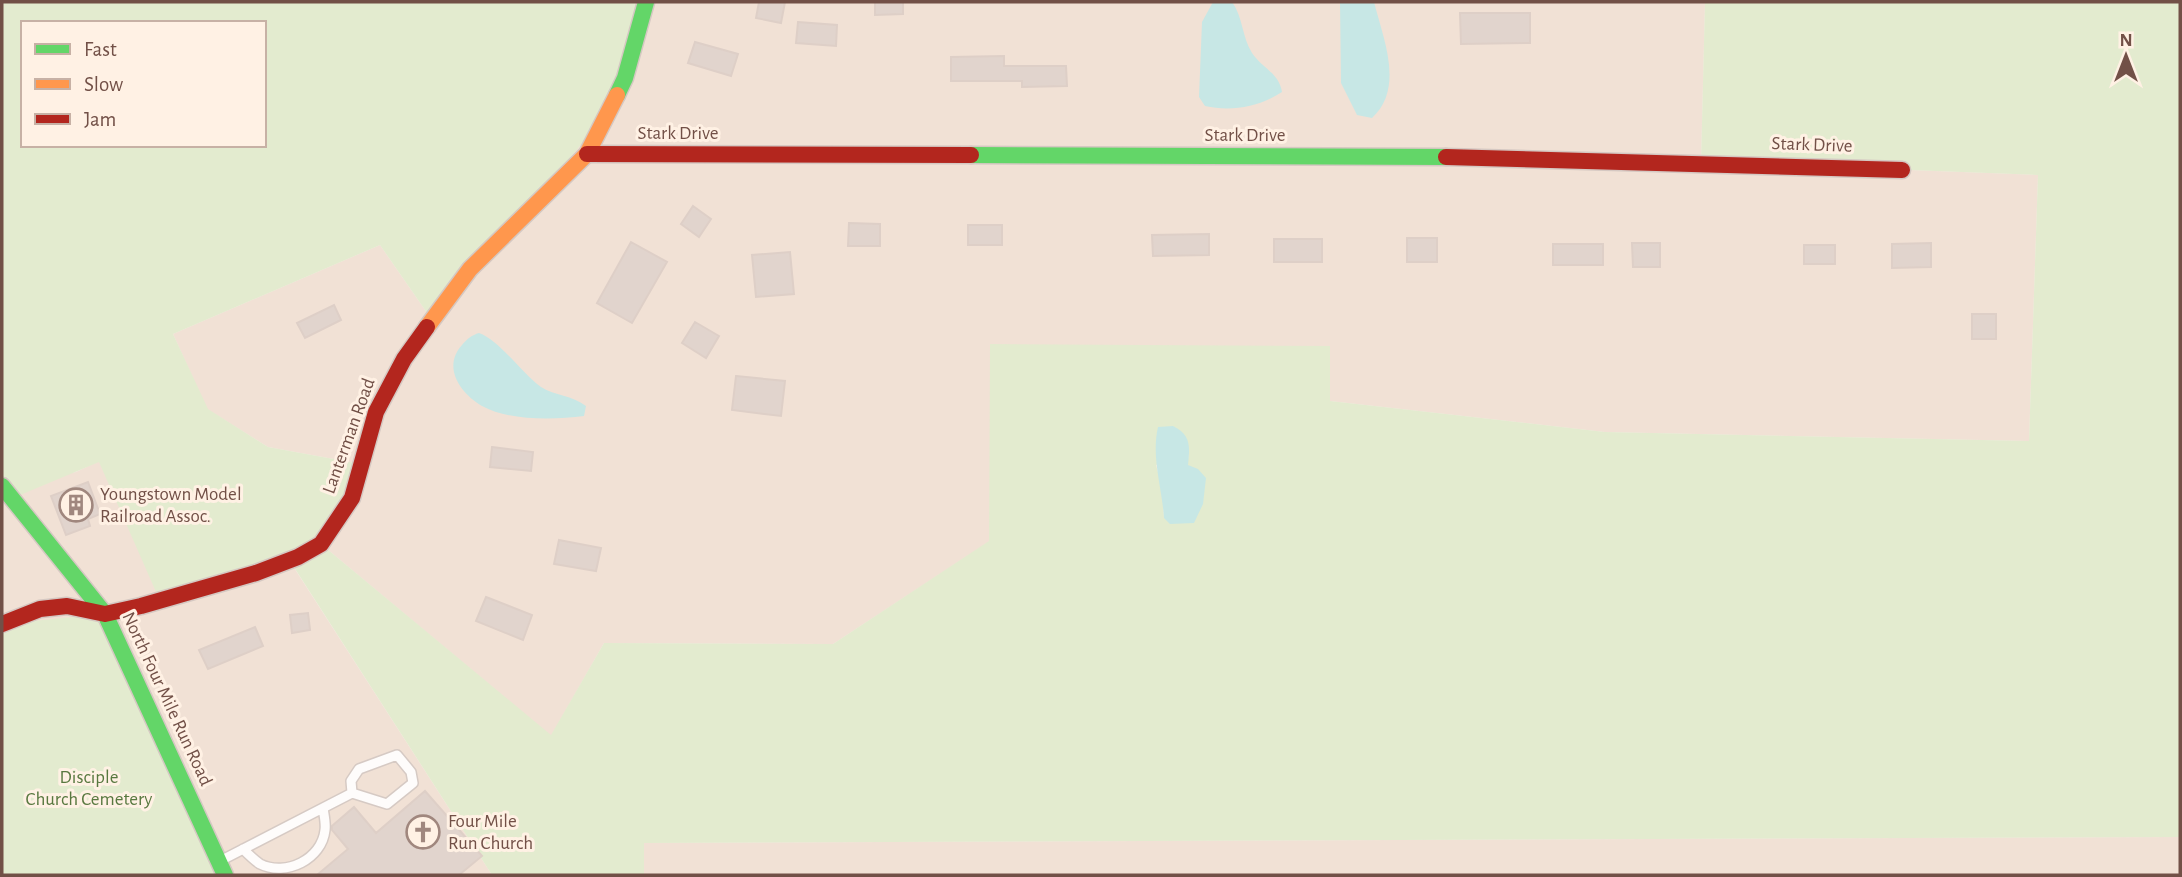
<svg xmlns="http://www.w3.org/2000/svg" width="2182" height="877" viewBox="0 0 2182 877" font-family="'Alegreya Sans',sans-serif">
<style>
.residential{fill:#f1e1d5}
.green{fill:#e3ebcf;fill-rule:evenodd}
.water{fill:#c7e7e5}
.building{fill:#e1d4cd;stroke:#decfc7;stroke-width:2}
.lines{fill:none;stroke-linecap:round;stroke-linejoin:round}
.lane-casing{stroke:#d6cac4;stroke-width:12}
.fast-casing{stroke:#d5c8c2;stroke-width:19}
.slow-casing{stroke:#d5c8c2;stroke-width:19}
.jam-casing{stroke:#d5c8c2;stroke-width:19}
.lane{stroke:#fefcfb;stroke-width:9}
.fast{stroke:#63d668;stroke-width:16}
.slow{stroke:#ff974d;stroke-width:16}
.jam{stroke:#b3261e;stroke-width:16}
.labels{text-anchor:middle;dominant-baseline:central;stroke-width:6;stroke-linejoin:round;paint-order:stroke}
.street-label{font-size:19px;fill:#725047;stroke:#fff1e4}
.poi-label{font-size:19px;fill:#725047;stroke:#fff1e4;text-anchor:start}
.park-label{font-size:19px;fill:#58783f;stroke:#fff1e4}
</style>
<rect width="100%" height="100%" fill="#f5ede5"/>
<path class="residential" d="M646,2H1705L1701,162L2038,175L2029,441L1605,432L1330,401V347L990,345V541L833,644L604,643L551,736L321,544L361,464L268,447L207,409L173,334L380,245L432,320Z
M99,461L289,560L492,875H225L2,624V486L76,472Z
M2180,837V875H644V843Z"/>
<path class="green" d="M2,2H646L613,107L432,320L380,245L173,334L208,409L268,447L361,464L321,544L551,735L604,643L833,644L989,541L990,344L1330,346V401L1605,432L2029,441L2038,175L1701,162L1705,2H2180V837L644,843V875H492L290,561L160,601L99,462L13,498L2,486ZM23,23H264V145H23ZM1189,453L1187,465L1164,518L1162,487L1156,465Z
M105,614L225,875H2V624Z"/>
<path class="water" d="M1213,2H1232C1243,17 1242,37 1252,53C1262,68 1279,73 1282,92C1259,107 1231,112 1205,106L1199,97L1202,22Z
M1340,2H1374C1383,38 1405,88 1372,118L1357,115L1341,83Z
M479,333C499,340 522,373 541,387C555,396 572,395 586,406L584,416C554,420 509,421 482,406C460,393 442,367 462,345C467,339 472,335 479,333Z
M1173,426C1191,435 1190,446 1188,465L1198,469L1206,478L1203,504L1194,523L1170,524L1164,518C1162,487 1151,457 1158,427Z"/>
<path class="building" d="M759,2H785L781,23L756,18Z
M875,2H903V14L875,15Z
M1460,13H1530V43L1461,44Z
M798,22L837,25L836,46L796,43Z
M695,42L738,54L731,76L688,63Z
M1004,56V66H1066L1067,86L1022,87V81H951V57Z
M693,206L711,219L699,237L681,224Z
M849,223L880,224V246H848Z
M968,225H1002V245H968Z
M1209,234V255L1153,256L1152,235Z
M1407,238H1437V262H1407Z
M1274,239H1322V262H1274Z
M631,242L667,262L632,323L597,303Z
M1632,243H1660V267H1633Z
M1931,243V267L1892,268V244Z
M1553,244H1603V265H1553Z
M1804,245H1835V264H1804Z
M790,252L794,294L756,297L752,255Z
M334,305L341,320L305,338L297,323Z
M1972,314H1996V339H1972Z
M695,322L719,336L706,358L682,343Z
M736,376L785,381L781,416L732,410Z
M492,447L533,452L531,471L490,467Z
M88,482L100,514L88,519L90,526L66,535L51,496Z
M559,540L601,548L596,571L554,564Z
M486,597L532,615L523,640L476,621Z
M308,613L310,630L292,633L290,615Z
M255,627L263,646L208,669L199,650Z
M425,791L482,856L459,875H317L348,849L332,830V826L354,807L376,833Z"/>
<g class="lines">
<defs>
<path id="lane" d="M243,849C248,854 254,860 260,864C286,877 322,859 325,830C326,823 324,815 323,808
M220,861L352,793L387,804L413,783L411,772L397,755L359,769L351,781L352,793"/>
<path id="fast" d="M617,95L625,78L646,2
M971,155L1446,157
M2,486L105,614L225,875"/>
<path id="slow" d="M427,327L470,269L587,154L617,95"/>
<path id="jam" d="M587,154L971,155
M1446,157L1902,170
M2,624L40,609L67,606L105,614L141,606L256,573L298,557L321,544L352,498L376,412L404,359L427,327"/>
</defs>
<use href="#lane" class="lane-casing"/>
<use href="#fast" class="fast-casing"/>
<use href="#slow" class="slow-casing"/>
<use href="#jam" class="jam-casing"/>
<use href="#lane" class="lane"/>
<use href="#fast" class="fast"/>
<use href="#slow" class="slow"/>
<use href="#jam" class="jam"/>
</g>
<defs>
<symbol id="building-ring" viewBox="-11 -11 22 22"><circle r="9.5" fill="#fff1e4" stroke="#a0877e" stroke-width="1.5"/><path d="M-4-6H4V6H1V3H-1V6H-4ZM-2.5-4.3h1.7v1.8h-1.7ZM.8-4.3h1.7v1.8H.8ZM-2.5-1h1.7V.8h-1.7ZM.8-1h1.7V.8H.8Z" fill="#a0877e"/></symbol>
<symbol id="church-ring" viewBox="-11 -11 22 22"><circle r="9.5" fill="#fff1e4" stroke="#a0877e" stroke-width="1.5"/><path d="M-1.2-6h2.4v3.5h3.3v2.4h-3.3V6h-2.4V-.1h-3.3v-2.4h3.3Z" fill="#a0877e"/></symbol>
</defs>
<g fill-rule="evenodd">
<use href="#building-ring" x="57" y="486" width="38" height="38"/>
<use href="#church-ring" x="404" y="813" width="38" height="38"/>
</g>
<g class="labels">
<g class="street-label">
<text x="678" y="133">Stark Drive</text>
<text x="1245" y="135">Stark Drive</text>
<text transform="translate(1812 145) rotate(2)">Stark Drive</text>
<text transform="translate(349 436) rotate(-70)">Lanterman Road</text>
<text transform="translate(167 699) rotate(65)">North Four Mile Run Road</text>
</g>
<g class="poi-label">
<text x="100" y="494">Youngstown Model<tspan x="100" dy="22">Railroad Assoc.</tspan></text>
<text x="448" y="821">Four Mile<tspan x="448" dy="22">Run Church</tspan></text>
</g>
<g class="park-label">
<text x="89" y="777">Disciple<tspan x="89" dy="22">Church Cemetery</tspan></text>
</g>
</g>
<rect width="2182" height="877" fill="none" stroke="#725047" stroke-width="7"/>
<rect x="21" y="21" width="245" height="126" fill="#fff1e4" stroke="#c7b1a5" stroke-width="2"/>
<rect x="35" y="44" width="35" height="10" fill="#63d668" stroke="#c7b1a5" stroke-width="2"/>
<text x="84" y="56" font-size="21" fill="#725047">Fast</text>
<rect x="35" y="79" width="35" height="10" fill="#ff974d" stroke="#c7b1a5" stroke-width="2"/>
<text x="84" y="91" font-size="21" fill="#725047">Slow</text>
<rect x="35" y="114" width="35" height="10" fill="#b3261e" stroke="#c7b1a5" stroke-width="2"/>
<text x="84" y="126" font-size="21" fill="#725047">Jam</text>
<g transform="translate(2126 56)" stroke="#fff1e4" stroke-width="5" paint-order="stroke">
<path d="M0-5L12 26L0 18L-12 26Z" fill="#725047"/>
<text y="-10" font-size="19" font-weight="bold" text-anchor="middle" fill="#725047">N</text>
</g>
</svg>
